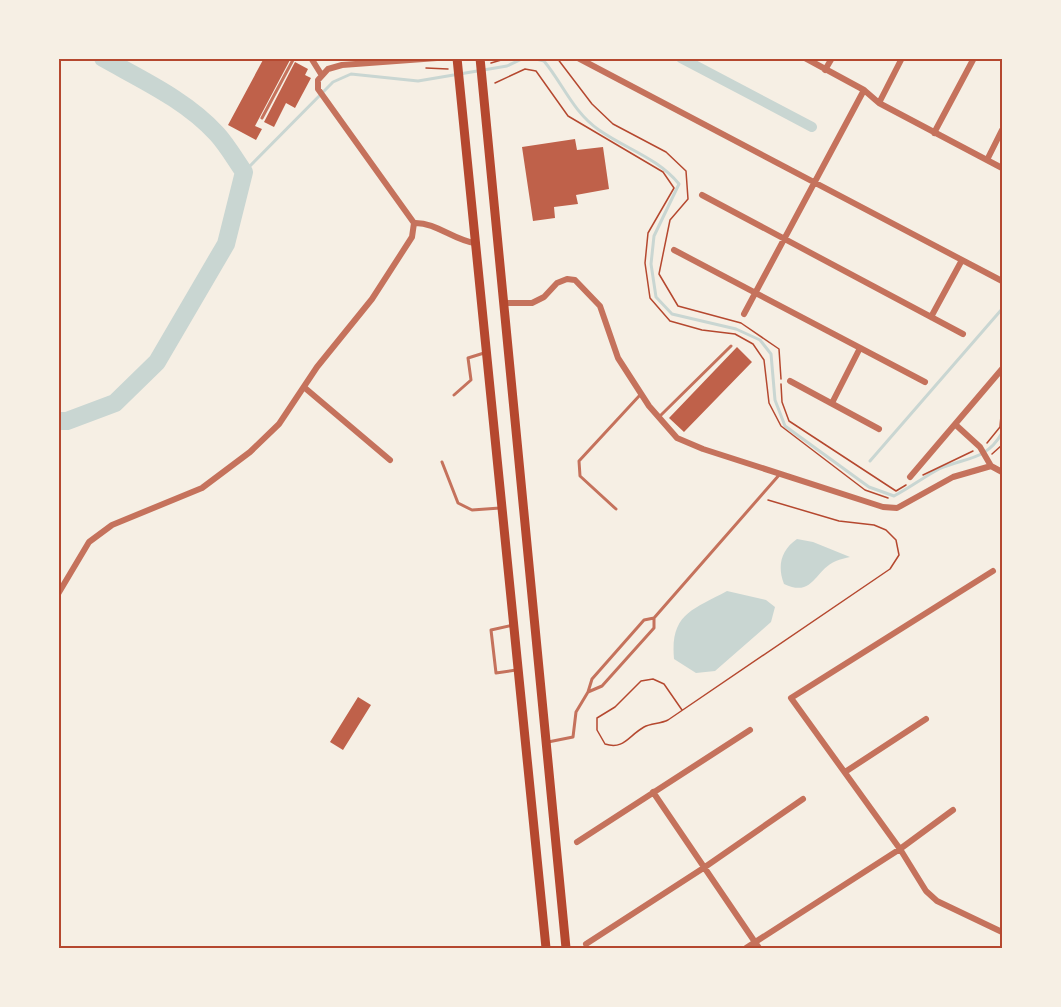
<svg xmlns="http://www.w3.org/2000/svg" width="1061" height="1007" viewBox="0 0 1061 1007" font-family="'Work Sans',sans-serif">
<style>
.water{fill:#c9d6d2}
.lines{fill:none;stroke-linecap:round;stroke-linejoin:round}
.stream{stroke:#c9d6d2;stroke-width:3}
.canal{stroke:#c9d6d2;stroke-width:10}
.river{stroke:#c9d6d2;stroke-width:18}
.building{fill:#bf614a}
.path{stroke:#b5482f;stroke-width:1.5}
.service{stroke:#c5725c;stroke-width:3}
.minor{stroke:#c5725c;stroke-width:6}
.primary{stroke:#b5482f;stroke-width:9}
.neatline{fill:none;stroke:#b5482f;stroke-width:2}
</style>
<rect width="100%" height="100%" fill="#f6efe4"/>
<path class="water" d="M797,539L813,542L850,557C846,558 840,559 836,561C814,570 814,598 784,584C777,566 781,550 797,539Z
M727,591L766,600L775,607L771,622L715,671L696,673L674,659C670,614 692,610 727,591Z"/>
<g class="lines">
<path class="stream" d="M532,58L544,61C563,84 573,112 599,130C626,149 658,158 679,184L654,236L651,264L656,297L672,314L736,329L760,340L771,354L775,400L785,426L869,487L894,496C909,488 924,477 939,469C966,457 986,461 1002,433
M244,172L333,82L351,74L418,81L507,66L524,58
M870,461L1002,309"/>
<path class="canal" d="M681,58L812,127"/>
<path class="river" d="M58,421H67L115,403L157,362L226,244L244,172C235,159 227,145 217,134C186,100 142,80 103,58"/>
</g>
<path class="building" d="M264,58H291L255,126L262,129L256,140L228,125Z
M295,62L308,69L305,75L311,78L295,108L286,103L274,127L264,122Z
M575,139L577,150L603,147L609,189L576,195L578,204L554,207L555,218L533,221L522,147Z
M737,347L752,362L684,432L669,418Z
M358,697L371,705L343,750L330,742Z"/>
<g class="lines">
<path class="path" d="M557,58L592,104L613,124L666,152L686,171L688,199L670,220L659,274L678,306L741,323L779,349L781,379
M491,63L508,58
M426,68L448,69
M495,83L525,69L536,71L568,116L663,172L674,188L648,233L645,263L650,298L670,321L702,330L735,334L753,344L764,360L769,403L781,426L865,490L888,498
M781,384L782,402L789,421L896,491L906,485
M987,443L1000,427L1002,404
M992,454L1002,445
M923,475L973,451
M682,710L664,684L653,679L641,681L615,707L597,718V730L605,744C624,750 628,736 644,727C651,723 660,724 668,720L890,569L899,555L896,540L886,530L874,525L839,521L768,500"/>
<path class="service" d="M262,118L294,58
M454,395L471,380L468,358L484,353
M660,416L731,346
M442,462L458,503L472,510L500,508
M616,509L580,476L579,461L640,395
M654,618V628L602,686L588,692L592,679L644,620L654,618L780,474
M513,625L491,630L496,673L516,670
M548,742L573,737L576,712L588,692"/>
<path class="minor" d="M311,58L321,74
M578,58L1002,281
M805,58L864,90L879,103L1002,168
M825,70L832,58
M879,103L902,58
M934,133L974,58
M987,160L1002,130
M702,195L963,334
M414,223L318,89V80L328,69L342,65L437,58
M414,223C436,222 453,240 475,243
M674,250L925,382
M504,303H532L544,297L557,283L567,279L575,280L600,306L618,358L649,406L677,438L703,449L883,507L897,508L953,477L991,466L1002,472
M744,314L864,90
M931,317L962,260
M790,381L879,429
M305,388L390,460
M832,403L860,348
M957,426L980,447L991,466
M910,477L1002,369
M993,571L791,698L900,849L926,891L937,901L1002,932
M58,594L89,542L112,525L202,488L250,452L279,424L317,367L372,299L412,237L414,223
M845,772L926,719
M653,792L759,948
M577,842L750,730
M586,944L705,867L803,799
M746,948L900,849L953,810"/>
<path class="primary" d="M457,58L546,948
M480,58L566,948"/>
</g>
<rect width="1061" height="1007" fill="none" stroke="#f6efe4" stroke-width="120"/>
<rect x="60" y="60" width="941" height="887" class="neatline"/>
</svg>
